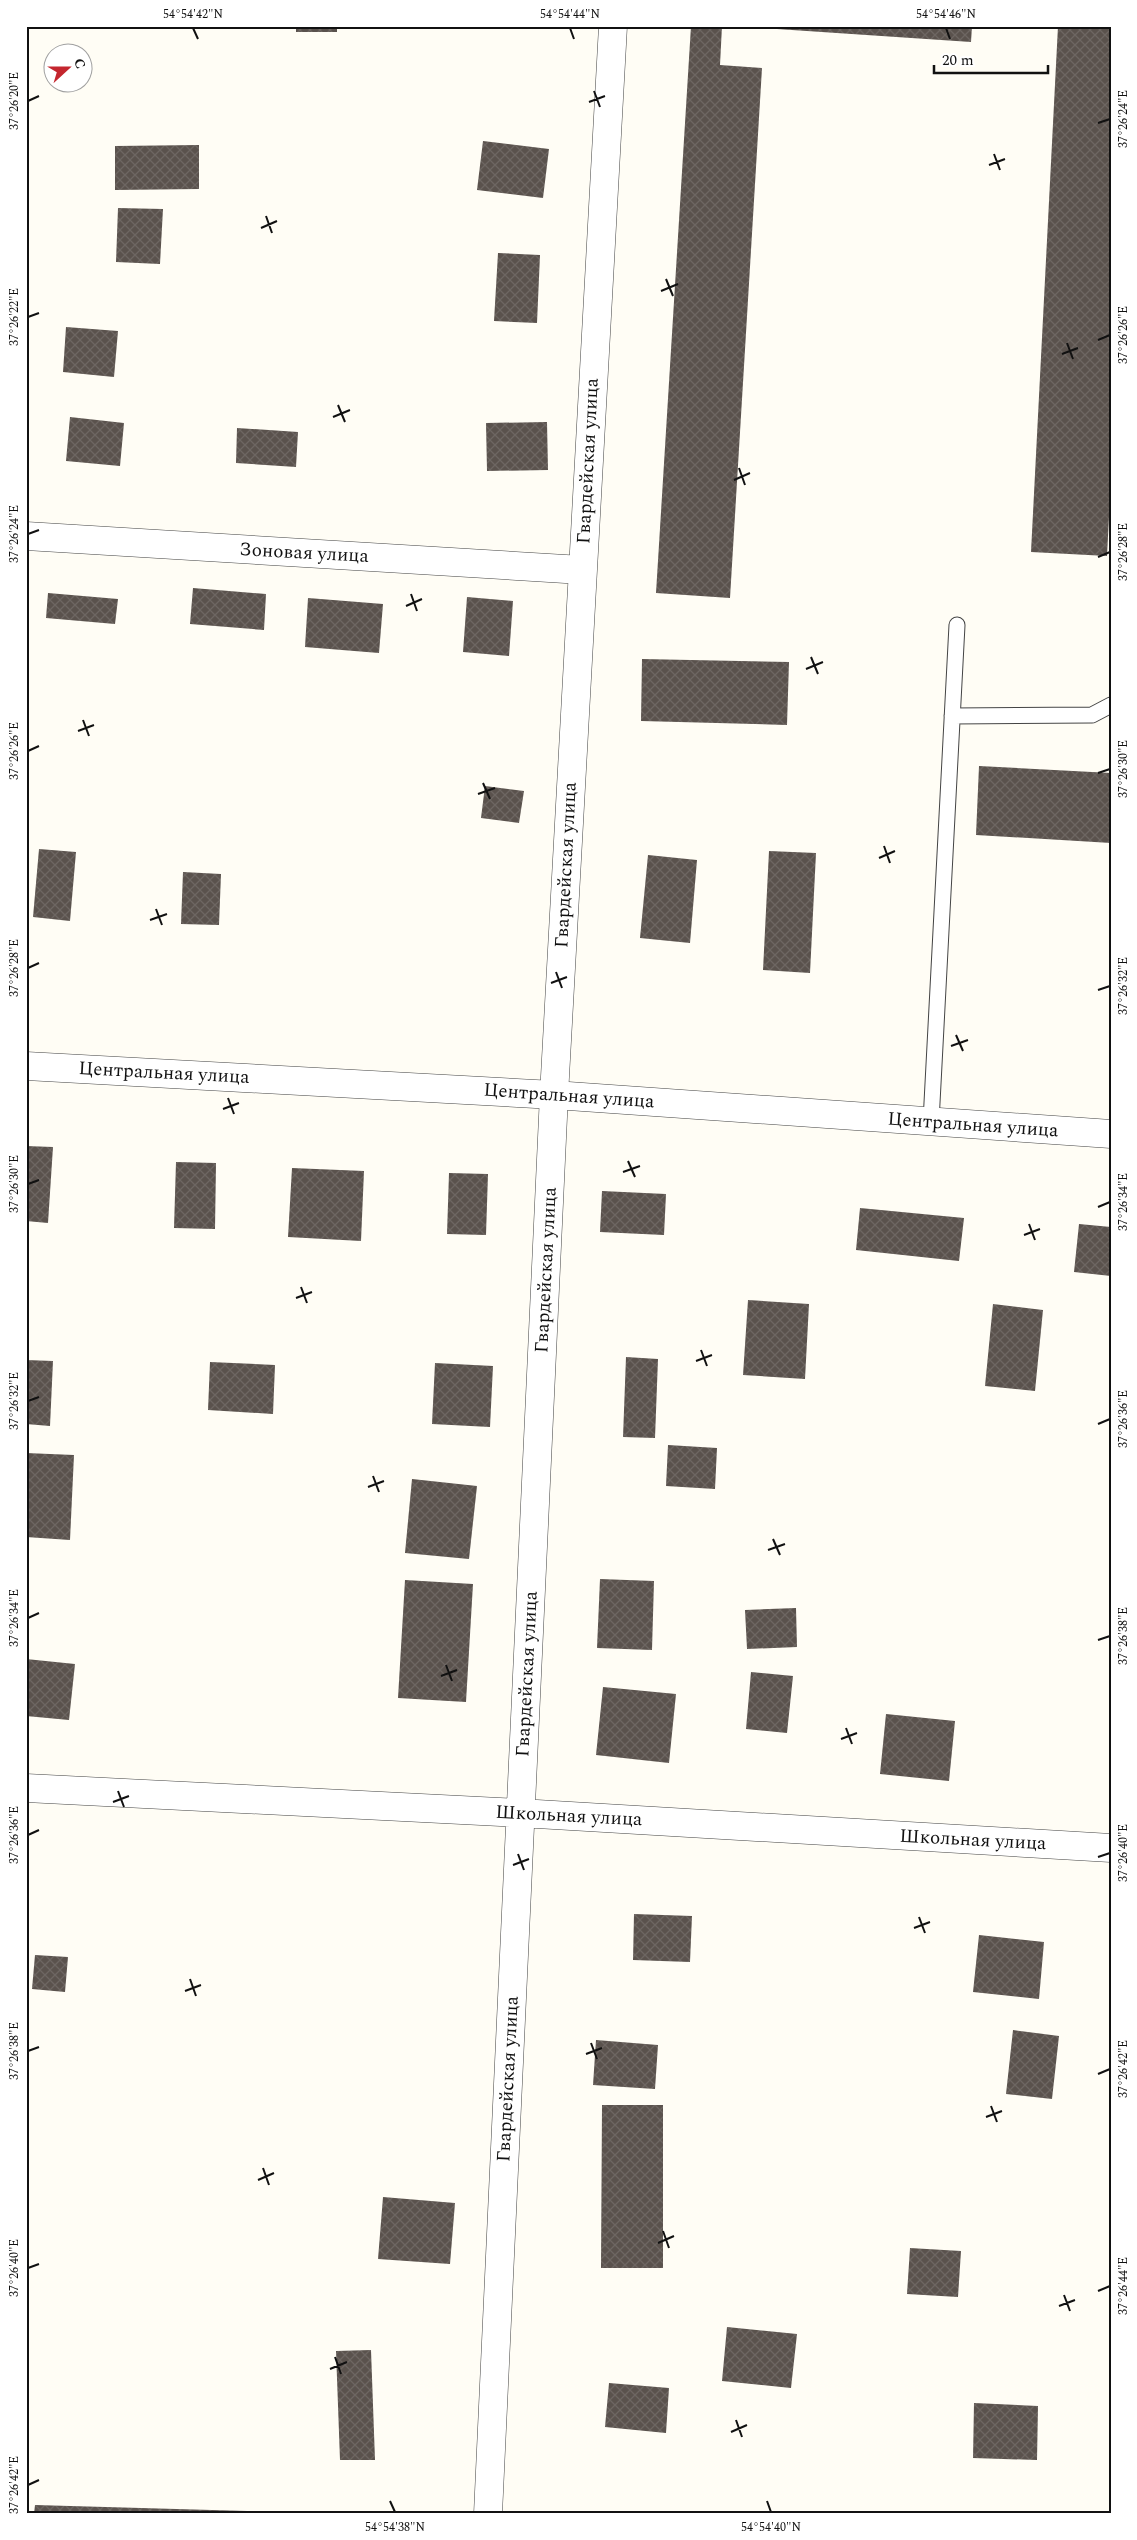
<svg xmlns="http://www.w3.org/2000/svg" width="1137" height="2540" viewBox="0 0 1137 2540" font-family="Spectral,serif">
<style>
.building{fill:url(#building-cross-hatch)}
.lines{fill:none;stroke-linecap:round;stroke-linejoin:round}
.service-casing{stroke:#444;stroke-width:17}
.minor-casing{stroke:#444;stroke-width:29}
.tertiary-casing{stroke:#444;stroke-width:29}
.service{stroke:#fff;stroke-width:15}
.minor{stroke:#fff;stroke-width:28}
.tertiary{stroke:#fff;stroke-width:28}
.ticks{fill:none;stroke:#111;stroke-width:2}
.labels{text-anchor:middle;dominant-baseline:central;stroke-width:5;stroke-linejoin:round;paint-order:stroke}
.street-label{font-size:19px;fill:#111;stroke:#fff}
.neatline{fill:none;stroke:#111;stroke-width:2}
.ticks-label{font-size:12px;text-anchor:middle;fill:#111}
</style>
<defs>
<pattern id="building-cross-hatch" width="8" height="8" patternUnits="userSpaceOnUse" patternTransform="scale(1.25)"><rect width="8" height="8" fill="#5a524d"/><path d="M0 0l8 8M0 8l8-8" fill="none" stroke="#6d6662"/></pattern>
</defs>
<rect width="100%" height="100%" fill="#fffdf5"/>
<path class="building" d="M296,26H337V32H296Z
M691,26H722L720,65L762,68L730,598L656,593Z
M734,26H972L971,42Z
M1058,26L1111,27V479L1107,556L1031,552Z
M483,141L549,149L543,198L477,190Z
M199,145V189L115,190V146Z
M118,208L163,209L160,264L116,262Z
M498,253L540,255L537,323L494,321Z
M66,327L118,331L114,377L63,372Z
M70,417L124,423L120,466L66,461Z
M547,422L548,470L487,471L486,423Z
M237,428L298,432L296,467L236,463Z
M193,588L266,594L264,630L190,624Z
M48,593L118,599L115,624L46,618Z
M467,597L513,601L509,656L463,652Z
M308,598L383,604L379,653L305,647Z
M642,659L789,662L787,725L641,721Z
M979,766L1111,773V843L976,835Z
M485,786L524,791L519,823L481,818Z
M39,849L76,852L70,921L33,917Z
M769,851L816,853L810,973L763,970Z
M648,855L697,860L690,943L640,938Z
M183,872L221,874L219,925L181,924Z
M26,1146L53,1147L48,1223L26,1221Z
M176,1162L216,1163L215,1229L174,1228Z
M292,1168L364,1171L361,1241L288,1237Z
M449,1173L488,1174L486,1235L447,1234Z
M602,1191L666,1194L664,1235L600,1232Z
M860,1208L964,1218L959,1261L856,1250Z
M1079,1224L1111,1227V1276L1074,1272Z
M748,1300L809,1304L805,1379L743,1375Z
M993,1304L1043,1310L1035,1391L985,1386Z
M626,1357L658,1359L655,1438L623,1437Z
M26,1360L53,1361L50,1426L26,1424Z
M210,1362L275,1365L273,1414L208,1410Z
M435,1363L493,1366L490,1427L432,1424Z
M668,1445L717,1448L715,1489L666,1486Z
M26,1453L74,1455L70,1540L26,1537Z
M412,1479L477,1486L469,1559L405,1553Z
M600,1579L654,1581L652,1650L597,1648Z
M405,1580L473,1584L466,1702L398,1698Z
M796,1608L797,1647L747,1649L745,1610Z
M26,1659L75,1664L69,1720L26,1716Z
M751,1672L793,1676L787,1733L746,1729Z
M603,1687L676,1694L669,1763L596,1755Z
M886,1714L955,1721L949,1781L880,1774Z
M634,1914L692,1916L690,1962L633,1960Z
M979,1935L1044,1942L1039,1999L973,1992Z
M35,1955L68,1957L65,1992L32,1989Z
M1013,2030L1059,2036L1052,2099L1006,2094Z
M596,2040L658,2045L655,2089L593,2085Z
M602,2105H663V2268H601Z
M383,2197L455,2203L450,2264L378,2259Z
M910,2248L961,2251L958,2297L907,2294Z
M727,2327L797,2334L791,2388L722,2381Z
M371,2350L375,2460H340L336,2351Z
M609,2383L669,2388L666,2433L605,2427Z
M974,2403L1038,2406L1037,2460L973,2458Z
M35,2505L279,2512V2514H34Z"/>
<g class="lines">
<defs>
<path id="service" d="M952,716L1092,715L1111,705
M931,1122L957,625"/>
<path id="minor" d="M26,536L582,570
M26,1788L520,1813L1111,1848
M488,2514L554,1095L613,26"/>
<path id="tertiary" d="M26,1066L554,1095L1111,1134"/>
</defs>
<use href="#service" class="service-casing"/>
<use href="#minor" class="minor-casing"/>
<use href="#tertiary" class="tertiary-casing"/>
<use href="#service" class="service"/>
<use href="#minor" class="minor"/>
<use href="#tertiary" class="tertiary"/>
</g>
<path class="ticks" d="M193,28L198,39M570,28L574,39M946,28L950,39M594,91L600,107M28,101L39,96M589,102L605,96M1098,123L1110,119M994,154L1000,170M989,165L1005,159M266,216L272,233M261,228L277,221M666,279L673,296M661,291L678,284M28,317L39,313M1098,340L1110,335M1067,343L1073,359M1062,354L1078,348M338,405L345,422M333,417L350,410M739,468L745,485M734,480L750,473M28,534L39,530M1098,557L1110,552M411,594L417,611M406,606L422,599M811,657L818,674M806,669L823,662M83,720L89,736M78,731L94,725M28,751L39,746M1098,773L1110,769M483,783L490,799M478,794L495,788M884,846L890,863M879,858L895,851M156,909L162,925M150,920L167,914M28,968L39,963M556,972L562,988M551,983L567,977M1098,990L1110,986M956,1035L963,1051M951,1046L968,1040M228,1098L234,1114M223,1109L239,1103M628,1161L635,1177M623,1172L640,1166M28,1184L39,1180M1098,1207L1110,1202M1029,1224L1035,1240M1024,1235L1040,1229M301,1287L307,1303M296,1298L312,1292M701,1350L707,1366M696,1361L712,1355M28,1401L39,1397M1098,1424L1110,1419M373,1476L379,1492M368,1487L384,1481M773,1539L780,1555M768,1550L785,1544M28,1618L39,1613M1098,1640L1110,1636M446,1665L452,1681M441,1676L457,1670M846,1728L852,1744M841,1739L857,1733M118,1791L124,1807M113,1802L129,1796M28,1835L39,1830M518,1854L524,1870M1098,1857L1110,1853M513,1865L529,1859M919,1917L925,1933M914,1928L930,1922M190,1979L196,1996M185,1991L201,1985M591,2043L597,2059M28,2051L39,2047M586,2054L602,2048M1098,2074L1110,2069M991,2106L997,2122M986,2117L1002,2111M263,2168L269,2185M258,2180L274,2173M663,2231L669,2248M658,2243L674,2236M28,2268L39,2264M1098,2291L1110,2286M1064,2295L1070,2311M1059,2306L1075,2300M335,2357L341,2374M330,2369L347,2362M736,2420L742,2437M731,2432L747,2425M28,2485L39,2480M390,2501L395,2512M767,2501L771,2512"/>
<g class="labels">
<g class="street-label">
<text transform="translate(588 461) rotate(-87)">Гвардейская улица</text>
<text transform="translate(304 553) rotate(3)">Зоновая улица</text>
<text transform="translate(566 865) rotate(-87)">Гвардейская улица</text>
<text transform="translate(164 1073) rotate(3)">Центральная улица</text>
<text transform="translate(569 1096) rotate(4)">Центральная улица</text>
<text transform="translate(973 1125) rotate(4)">Центральная улица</text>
<text transform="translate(546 1270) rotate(-87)">Гвардейская улица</text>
<text transform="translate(527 1674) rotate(-87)">Гвардейская улица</text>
<text transform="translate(569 1816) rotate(3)">Школьная улица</text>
<text transform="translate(973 1840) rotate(3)">Школьная улица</text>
<text transform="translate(508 2079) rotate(-87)">Гвардейская улица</text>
</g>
</g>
<rect width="1137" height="2540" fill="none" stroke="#ffffff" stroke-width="55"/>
<g transform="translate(68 68) rotate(69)"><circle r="24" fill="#ffffff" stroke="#a0a0a0"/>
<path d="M0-4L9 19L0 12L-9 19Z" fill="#c4262e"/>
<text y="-8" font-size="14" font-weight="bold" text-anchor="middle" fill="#111111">С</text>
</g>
<path d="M934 65v8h114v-8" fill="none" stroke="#111111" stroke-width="2.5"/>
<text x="942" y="65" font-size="15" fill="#111111" stroke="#ffffff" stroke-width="4" paint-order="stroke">20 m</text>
<rect x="28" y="28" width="1082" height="2484" class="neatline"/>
<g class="ticks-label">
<text x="193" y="18">54°54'42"N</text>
<text x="570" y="18">54°54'44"N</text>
<text x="946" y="18">54°54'46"N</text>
<text transform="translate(14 101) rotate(-90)" y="4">37°26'20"E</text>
<text transform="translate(1123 119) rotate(-90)" y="4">37°26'24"E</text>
<text transform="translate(14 317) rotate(-90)" y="4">37°26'22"E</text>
<text transform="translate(1123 335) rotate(-90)" y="4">37°26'26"E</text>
<text transform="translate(14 534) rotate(-90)" y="4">37°26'24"E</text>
<text transform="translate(1123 552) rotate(-90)" y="4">37°26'28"E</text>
<text transform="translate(14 751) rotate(-90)" y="4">37°26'26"E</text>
<text transform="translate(1123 769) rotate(-90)" y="4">37°26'30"E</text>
<text transform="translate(14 968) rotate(-90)" y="4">37°26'28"E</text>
<text transform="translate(1123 986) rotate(-90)" y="4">37°26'32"E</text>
<text transform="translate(14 1184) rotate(-90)" y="4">37°26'30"E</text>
<text transform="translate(1123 1202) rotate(-90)" y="4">37°26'34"E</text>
<text transform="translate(14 1401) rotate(-90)" y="4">37°26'32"E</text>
<text transform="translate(1123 1419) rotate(-90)" y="4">37°26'36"E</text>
<text transform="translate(14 1618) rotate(-90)" y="4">37°26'34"E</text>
<text transform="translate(1123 1636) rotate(-90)" y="4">37°26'38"E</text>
<text transform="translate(14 1835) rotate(-90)" y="4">37°26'36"E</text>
<text transform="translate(1123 1853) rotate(-90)" y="4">37°26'40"E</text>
<text transform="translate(14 2051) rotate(-90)" y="4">37°26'38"E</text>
<text transform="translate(1123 2069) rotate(-90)" y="4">37°26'42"E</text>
<text transform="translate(14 2268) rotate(-90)" y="4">37°26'40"E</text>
<text transform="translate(1123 2286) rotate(-90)" y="4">37°26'44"E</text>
<text transform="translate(14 2485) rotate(-90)" y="4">37°26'42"E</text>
<text x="395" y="2531">54°54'38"N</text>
<text x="771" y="2531">54°54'40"N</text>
</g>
</svg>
